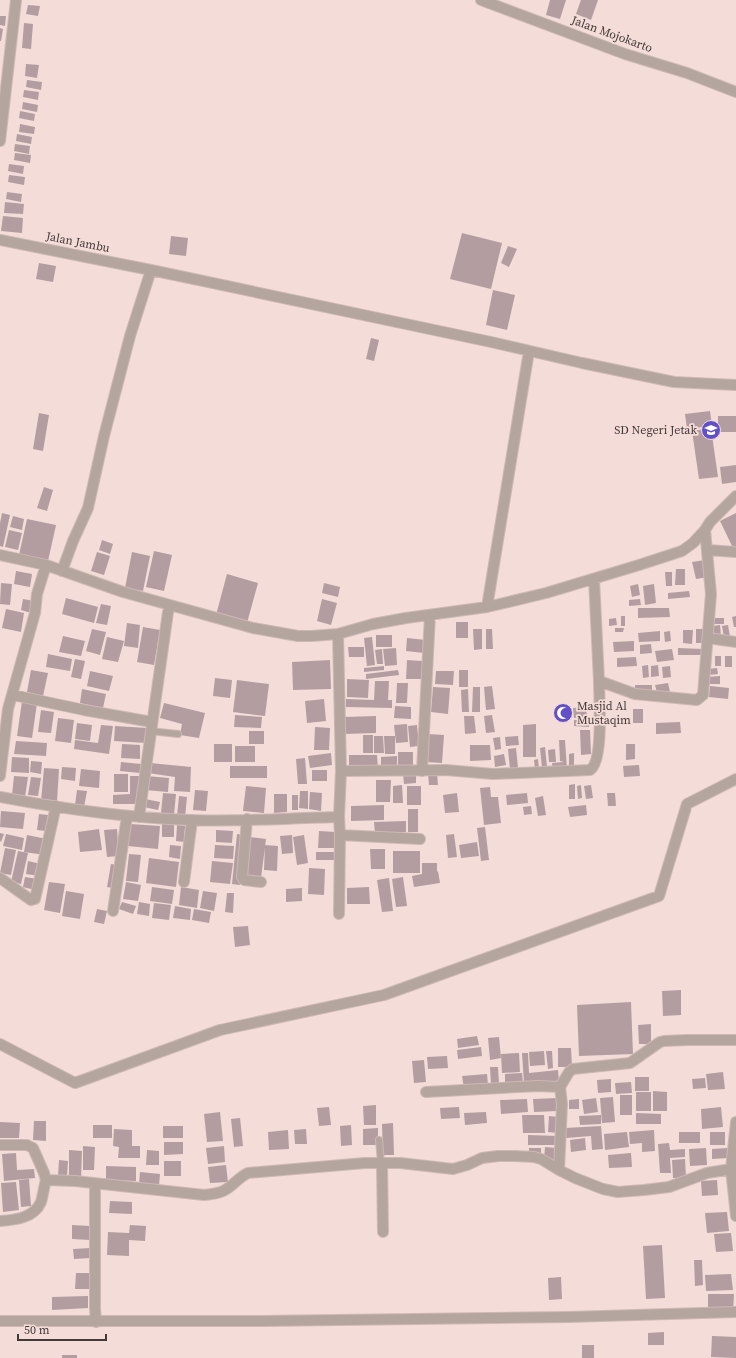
<svg xmlns="http://www.w3.org/2000/svg" width="736" height="1358" viewBox="0 0 736 1358" font-family="'Source Serif 4',serif">
<style>
.building{fill:#b49da1}
.lines{fill:none;stroke-linecap:round;stroke-linejoin:round}
.lane-casing{stroke:#cdb8b5;stroke-width:8}
.street-casing{stroke:#cdb8b5;stroke-width:12}
.lane{stroke:#b4a59e;stroke-width:6}
.street{stroke:#b4a59e;stroke-width:10}
.labels{text-anchor:middle;dominant-baseline:central;stroke-width:3.5;stroke-linejoin:round;paint-order:stroke}
.street-label{font-size:12px;fill:#433938;stroke:#f4dcd8}
.poi-label{font-size:12px;fill:#433938;stroke:#f4dcd8;text-anchor:end}
</style>
<rect width="100%" height="100%" fill="#f4dcd8"/>
<path class="building" d="M550,0H566L560,19L546,15Z
M581,0H598L591,20L576,14Z
M28,5L40,6L38,16L26,14Z
M0,16H6L5,26L0,25Z
M24,23L33,24L31,49L22,48Z
M0,28L3,29L1,41H0Z
M26,64L39,65L37,78L25,76Z
M27,80L42,82L41,90L26,87Z
M24,90L39,92L38,100L23,97Z
M23,102L38,105L37,112L22,109Z
M20,111L35,114L34,121L19,118Z
M20,124L35,127L34,134L19,132Z
M17,134L32,137L31,144L16,141Z
M15,144L30,146L29,154L14,151Z
M15,153L31,155L30,163L14,160Z
M9,164L24,166L23,174L8,171Z
M9,175L25,177L24,185L8,182Z
M7,192L22,194L21,202L6,199Z
M5,202L24,204L23,214L4,213Z
M3,216L23,218L22,233L1,231Z
M462,233L502,243L491,289L450,279Z
M171,236L188,238L186,256L169,254Z
M508,246L517,249L509,267L501,263Z
M39,263L56,266L53,282L36,279Z
M493,290L515,295L507,330L486,325Z
M371,338L379,340L374,361L366,359Z
M710,411L712,426L687,429L685,414Z
M39,413L49,415L43,451L33,449Z
M718,416H736V432H718Z
M711,428L718,477L699,479L692,431Z
M736,465V482L722,484L720,467Z
M44,487L53,490L47,511L37,508Z
M2,513L10,515L3,547L0,546V523Z
M736,513V549L734,550L720,521Z
M13,516L24,519L22,530L10,527Z
M27,519L56,525L48,561L19,555Z
M9,530L22,533L18,550L5,547Z
M102,540L113,544L110,554L99,550Z
M154,551L172,555L164,591L146,587Z
M97,552L110,556L104,575L91,571Z
M132,552L150,556L143,591L125,588Z
M705,560L708,577L696,579L692,562Z
M676,569H685V585H675Z
M16,571L32,574L30,587L14,584Z
M665,572H672V586H666Z
M227,574L258,583L247,623L216,615Z
M1,583L12,584L10,605L0,604Z
M324,583L340,587L338,597L322,593Z
M638,584L640,595L632,597L630,586Z
M654,584L656,603L645,605L643,586Z
M689,591L690,597L668,599V593Z
M66,598L98,607L94,623L62,614Z
M23,599L34,601L31,613L21,610Z
M322,599L337,603L331,625L317,621Z
M640,599L641,605L629,606V600Z
M101,604L111,606L107,625L96,623Z
M638,608H669L670,617L638,618Z
M6,609L24,613L21,632L2,628Z
M621,616H625V626H621Z
M736,616V627H734L732,617Z
M616,618L617,625L609,626V619Z
M712,618H724V624H712Z
M456,622H468V638H456Z
M127,623L140,625L138,648L124,646Z
M720,625L721,637L714,638L713,626Z
M728,625L730,637H724L722,626Z
M143,627L160,630L154,665L137,662Z
M615,628H624L623,632H615Z
M92,629L106,632L100,655L86,651Z
M473,629H482V649L474,650Z
M486,629H492L493,649H486Z
M696,629H704V643H696Z
M683,630H693L692,644L683,643Z
M660,631V641L639,642L638,633Z
M670,631L671,641L665,642L664,632Z
M376,635H392V647H376Z
M63,636L85,641L81,656L59,652Z
M107,637L124,641L118,662L102,659Z
M372,637L375,665L367,666L364,638Z
M407,638L426,640L424,653L406,651Z
M634,641V651L614,652L613,642Z
M651,644L652,653L640,654V645Z
M348,647H364V657H349Z
M396,648L397,665L385,666L383,649Z
M678,648L702,649V655H678Z
M382,649L383,664H377L375,650Z
M672,649L674,660L657,662L655,651Z
M48,654L72,659L70,671L46,667Z
M715,656H721V666H715Z
M725,656H732V667H725Z
M636,657L637,666L617,667V658Z
M75,659L85,661L81,679L71,677Z
M330,660L331,689L293,690L292,662Z
M407,660L422,661V679H406Z
M648,665L649,677L643,678L642,666Z
M658,665L659,676L651,677V666Z
M384,666V670L364,672V668Z
M670,666L671,677L663,678L662,667Z
M717,668L718,674L709,675L708,669Z
M31,670L48,673L43,696L27,692Z
M398,670L399,675L366,679V674Z
M459,670H468V687H459Z
M90,671L113,676L109,691L87,686Z
M436,671H454L453,685L435,684Z
M720,676V684H707V677Z
M215,678L232,680L230,698L213,696Z
M347,679L369,680L368,698L347,697Z
M237,680L269,684L265,716L233,712Z
M375,681H389L388,700H392V708L346,707V699L374,700Z
M397,683H408L407,703H396Z
M668,683L670,692L657,693L655,685Z
M635,685H652V692H635Z
M492,686L495,709L486,710L484,687Z
M710,686L729,688L728,699L709,697Z
M433,687L450,688L448,714L431,712Z
M473,687H480V712H472Z
M82,689L106,694L103,708L80,703Z
M468,689L469,712H462L461,690Z
M324,699L326,721L307,723L305,701Z
M22,701L37,703L32,738L17,736Z
M164,703L205,713L199,738L180,735L182,724L160,718Z
M395,706L411,707V719L394,718Z
M586,707L587,717L574,718L573,708Z
M633,709H643V723H633Z
M41,710L54,712L51,733L38,732Z
M235,715L262,717L261,728L234,727Z
M492,715L495,732L486,733L484,716Z
M376,716V733L344,734V717Z
M464,716H474L476,733L465,734Z
M58,718L74,720L71,743L55,741Z
M574,720L589,721V727L574,726Z
M680,722L681,733L656,734V723Z
M77,723L92,725L90,741L75,739Z
M407,724L408,742L396,743L394,725Z
M536,724V757H523V725Z
M101,725L113,726L109,754L74,749L75,740L98,743Z
M417,725L419,746L410,747L408,726Z
M115,726L147,728L146,743L114,741Z
M315,727L330,728L329,750H314Z
M580,730H590L591,754L581,755Z
M249,731H264V744H249Z
M428,734L444,735L442,763L426,762Z
M363,735H373V753H363Z
M374,736H383L384,753H374Z
M384,736H395V754H385Z
M518,736L519,745L506,746L505,737Z
M500,737L501,749L495,750L493,738Z
M559,740H565L567,770L553,771L552,763L564,762L560,761Z
M16,741L47,743L46,756L14,754Z
M122,744L140,745V759L121,758Z
M214,744H232V762H214Z
M626,744H635V759L626,760Z
M470,745H490L491,760L470,761Z
M235,746H255V762H235Z
M545,747L547,767L542,768L540,748Z
M516,748L518,768L510,769L508,749Z
M555,749L556,762H549L548,750Z
M398,752H413V766H398Z
M331,753L332,765L310,768L308,756Z
M574,753V765L569,766V754Z
M504,754L506,765L495,767L494,756Z
M349,755H377L378,768L349,769Z
M397,756V767L381,768V757Z
M12,757L29,758V773L11,772Z
M305,758L307,784H298L296,759Z
M538,759L539,769H535L534,760Z
M31,761L42,762L41,774L30,772Z
M121,762L141,764L140,773L120,771Z
M150,763L191,767L190,792L174,791L175,777L148,773Z
M639,765L640,776L624,777L623,766Z
M230,766H267V778H230Z
M62,767L76,768L75,781L61,779Z
M44,768L59,769L57,802L41,801Z
M81,769L100,771L99,788L79,786Z
M312,770H327V781H312Z
M428,773H437L438,785H429Z
M114,774H128V792H114Z
M403,774H416V783L404,784Z
M14,776L28,777L25,797L12,795Z
M130,776H140V804H113V795L130,794Z
M146,776L169,778L168,792L145,790Z
M31,777L41,778L38,796L28,795Z
M376,780H391L390,802H376Z
M575,784V799H569V785Z
M402,785L403,803H393V786Z
M581,785L582,798L578,799L577,786Z
M591,785L593,798L586,799L584,786Z
M246,786L266,788L264,813L243,811Z
M407,786H421V805H407Z
M490,787L491,797H498L501,823L484,825L480,788Z
M77,790L87,791L84,807L75,805Z
M195,790L208,791L206,811L193,810Z
M300,791H308V809L299,808Z
M310,792L322,793L321,811L309,809Z
M163,793L176,794L174,815L161,813Z
M457,793L459,812L445,813L443,795Z
M527,793L528,803L507,805L506,795Z
M607,793H615L616,806H608Z
M274,794H287V812L274,813Z
M292,795H298V810H292Z
M179,796L187,797L185,817L177,816Z
M543,796L546,815L538,816L535,798Z
M145,799L160,802L158,810L144,807Z
M384,805V820L351,821V806Z
M586,805L587,815L570,817L568,807Z
M531,806L532,814L524,815L523,807Z
M408,809H418V832H408Z
M1,811L25,813L23,829L0,827Z
M39,814L48,815L46,831L37,830Z
M406,821V832L375,833L374,822Z
M162,823L174,824V837H162Z
M130,824L160,826L158,849L128,846Z
M177,825L185,826L184,842L176,841Z
M485,827L489,860L481,861L477,828Z
M99,829L102,850L80,852L78,832Z
M117,829L119,856L107,857L104,830Z
M216,830L233,831L232,843L216,842Z
M319,831L336,832V848H318Z
M0,833L4,834L1,842L0,841Z
M6,834L24,838L22,850L3,846Z
M237,834L244,835L240,885L232,884Z
M454,834L457,857L448,858L446,835Z
M27,835L47,839L45,855L24,852Z
M292,835L293,853L282,854L280,836Z
M304,835L308,863L297,865L293,837Z
M249,837L266,839L261,878L245,876Z
M477,842L479,856L461,858L459,845Z
M170,845L181,846L180,859L169,857Z
M215,845L234,846L233,859L214,858Z
M265,845L278,846L277,871L264,870Z
M5,848L16,850L11,875L0,873Z
M370,849H385V869H371Z
M18,851L28,853L21,884L11,882Z
M393,851H420V873H393Z
M316,852H335V860H316Z
M129,854L141,855L138,882L126,881Z
M149,858L179,862L176,887L146,883Z
M28,861L41,864L39,876L26,874Z
M212,861L233,863L230,884L210,882Z
M422,863H437V872L438,871L440,883L414,887L412,876L422,874Z
M111,864L118,865L113,888L107,887Z
M309,868L325,869L324,895L308,894Z
M25,877L38,879L35,890L23,887Z
M403,877L407,906L396,907L392,879Z
M389,878L393,911L382,912L377,880Z
M49,882L65,884L60,913L44,910Z
M126,882L141,885L138,901L123,899Z
M152,887L174,890L172,904L150,901Z
M181,887L199,890L197,908L179,905Z
M369,887L370,904H347V888Z
M302,888V901L286,902V889Z
M66,891L84,894L80,919L62,916Z
M203,891L217,893L214,911L200,908Z
M227,893H234L233,913L225,912Z
M122,902L136,906L133,914L119,909Z
M139,902L150,904L149,916L137,914Z
M154,903L171,905L169,920L152,918Z
M175,906L191,909L190,920L173,918Z
M97,909L107,911L104,924L94,922Z
M194,909L211,912L209,923L192,920Z
M248,926L250,945L235,947L233,927Z
M681,990V1015L663,1016L662,991Z
M631,1002L633,1054L579,1056L577,1005Z
M651,1024V1044H639L638,1025Z
M477,1036L479,1045L458,1048L457,1039Z
M499,1037L501,1058L490,1060L488,1038Z
M481,1047L482,1056L458,1059L457,1050Z
M558,1048H571L572,1067H558Z
M544,1051L545,1065L530,1066L529,1052Z
M546,1051H552L553,1068L548,1069Z
M519,1053L520,1072L502,1073L501,1054Z
M522,1053H528L529,1073L558,1070L559,1081L524,1083Z
M447,1056L448,1068L428,1069L427,1057Z
M424,1060L426,1082L414,1083L412,1061Z
M490,1067H498L499,1084L491,1085Z
M723,1072L725,1089L708,1090L706,1074Z
M522,1073L523,1083L505,1084V1074Z
M487,1074L488,1085L464,1088L462,1076Z
M635,1077H649V1091H635Z
M705,1078L706,1088L693,1089L692,1079Z
M611,1079V1092L598,1093L597,1080Z
M631,1082L632,1093L616,1094L615,1083Z
M653,1091L667,1092V1111H653Z
M636,1092H651V1111H636Z
M620,1095H632V1115H620Z
M613,1097L615,1122L602,1123L600,1098Z
M557,1098L558,1111L534,1112L533,1099Z
M596,1098L598,1112L584,1114L582,1100Z
M527,1099L528,1112L501,1114L500,1100Z
M579,1099V1109H569V1100Z
M376,1105V1125H364L363,1106Z
M329,1107L331,1125L319,1126L317,1108Z
M459,1107L460,1118L441,1119L440,1108Z
M721,1107L723,1127L702,1129L701,1109Z
M220,1112L223,1141L207,1142L204,1114Z
M486,1112L487,1123L465,1125L464,1113Z
M636,1113L661,1114V1124H636Z
M522,1115H544L545,1133H523Z
M601,1115V1124L580,1125L579,1116Z
M549,1116L558,1117L557,1133L548,1132Z
M240,1118L243,1146L234,1147L231,1119Z
M34,1121H46V1141L33,1140Z
M0,1122L20,1123L19,1138H0Z
M393,1123L394,1155H383L382,1124Z
M93,1125H112V1138H93Z
M351,1125L352,1145L341,1146L340,1126Z
M163,1126H183V1138H163Z
M601,1126L603,1149L592,1150L591,1136L566,1138L565,1128Z
M378,1128V1145H363V1129Z
M114,1129L132,1130V1146H140V1158H118L119,1147L113,1146Z
M306,1129L307,1144H295L294,1130Z
M288,1130L289,1149L269,1150L268,1132Z
M654,1130L655,1151L642,1152V1143L630,1144L629,1132Z
M627,1132L629,1147L605,1150L604,1134Z
M679,1132H700V1143H679Z
M710,1132H725V1145H710Z
M528,1135L558,1136V1145H528Z
M585,1138L586,1150L571,1152L570,1140Z
M164,1142H183V1154L164,1155Z
M669,1143L670,1150L685,1149V1157L670,1158L671,1173H660L658,1144Z
M83,1146L95,1147L94,1170H83Z
M224,1146L225,1162L208,1164L206,1148Z
M545,1147L556,1148L555,1160L544,1159Z
M529,1148H541V1155H529Z
M706,1148L707,1165L690,1166L689,1149Z
M728,1148V1158L712,1159V1149Z
M69,1150L82,1151L81,1179L69,1178Z
M147,1150L159,1151V1165H146Z
M16,1153L17,1170L34,1169L35,1178L4,1181L2,1154Z
M631,1153L632,1167L609,1168L608,1155Z
M685,1159L686,1178H673L672,1160Z
M59,1160L68,1161L67,1176H58Z
M164,1161H181V1176H164Z
M226,1165L228,1182L210,1183L208,1167Z
M106,1166L136,1167V1181L106,1180Z
M140,1172L160,1174L159,1186L139,1184Z
M29,1179L31,1206L21,1207L19,1180Z
M717,1180L718,1195L702,1196L701,1181Z
M16,1182L19,1210L3,1212L1,1183Z
M110,1201L132,1202V1214L109,1213Z
M727,1212L729,1231L707,1233L705,1213Z
M72,1225L90,1226V1240L72,1239Z
M130,1225L146,1226L145,1241L129,1240V1256L107,1255L108,1232L129,1233Z
M731,1233L733,1251L716,1252L714,1234Z
M662,1245L665,1298L646,1299L643,1246Z
M90,1248V1258L74,1259L73,1249Z
M694,1260H702L703,1285L695,1286Z
M76,1273H90L89,1289H75Z
M731,1274L733,1290L706,1291L705,1275Z
M561,1277L562,1299L549,1300L548,1278Z
M708,1294H734L733,1312H708Z
M88,1296V1308L52,1310V1297Z
M664,1332V1345H648V1333Z
M712,1336L736,1337V1358L711,1357Z
M582,1345H594V1358H582Z
M62,1355H77V1358H62Z"/>
<g class="lines">
<defs>
<path id="lane" d="M150,731L178,734
M379,1140L381,1163"/>
<path id="street" d="M481,0L625,54L687,73L736,92
M0,141L16,0
M0,240L151,270L491,342L582,363L674,382L736,385
M708,550L736,552
M0,555L46,565L123,592L253,628L298,636H312L338,634L373,624L406,618L487,607L546,593L639,565L682,551L693,543L705,530L710,522L736,496
M62,571L73,541L88,508L104,436L130,336L151,270
M594,579L599,681L635,694L697,700L703,695L711,594L705,530
M487,607L529,351
M708,638L736,642
M13,695L84,710L152,722
M341,771L446,770L493,774L590,770C604,761 599,698 599,681
M422,771L430,615
M0,776L8,709L35,613L37,594L46,565
M0,797C63,809 126,818 190,820C239,822 289,818 339,817L341,771L338,634
M139,817L169,605
M247,819L242,877L244,880L261,882
M340,835L420,839
M0,878L31,900L35,899L56,806
M184,882L192,820
M113,911L127,816
M339,914L340,835L339,817
M0,1044L75,1083L220,1030L384,995L659,896L687,804L736,779
M560,1087L569,1072L573,1069L630,1063L660,1042L664,1041L687,1040H736
M426,1092L538,1086L560,1087L562,1104L559,1170
M736,1122L731,1169L736,1216
M0,1145H27L33,1148L44,1173L46,1180L75,1181L204,1195C211,1194 219,1194 225,1190C234,1185 239,1177 248,1173L365,1163H400L453,1169L467,1165L482,1158L498,1156H515L534,1157L541,1159L559,1170L575,1178L603,1189L618,1192L644,1190L669,1187L707,1173L731,1169
M382,1163L383,1232
M95,1184V1308L96,1322
M0,1221C15,1220 34,1218 41,1202C43,1195 44,1187 46,1180
M0,1321H262L569,1317L736,1312"/>
</defs>
<use href="#lane" class="lane-casing"/>
<use href="#street" class="street-casing"/>
<use href="#lane" class="lane"/>
<use href="#street" class="street"/>
</g>
<defs>
<symbol id="school-disc" viewBox="-11 -11 22 22"><circle r="9.5" fill="#6250c9" stroke="#f4dcd8"/><path d="M0-5L7-2L0 1L-7-2ZM-4 1L0 2.5L4 1V4Q0 6-4 4Z" fill="#fff"/></symbol>
<symbol id="mosque-disc" viewBox="-11 -11 22 22"><circle r="9.5" fill="#6250c9" stroke="#f4dcd8"/><path d="M3.5-4.9A6 6 0 1 0 3.5 4.9A5 5 0 1 1 3.5-4.9Z" fill="#fff"/></symbol>
</defs>
<g fill-rule="evenodd">
<use href="#school-disc" x="700" y="419" width="22" height="22"/>
<use href="#mosque-disc" x="552" y="702" width="22" height="22"/>
</g>
<g class="labels">
<g class="street-label">
<text transform="translate(612 34) rotate(20)">Jalan Mojokarto</text>
<text transform="translate(78 242) rotate(11)">Jalan Jambu</text>
</g>
<g class="poi-label">
<text x="697" y="430">SD Negeri Jetak</text>
<text x="577" y="706" text-anchor="start">Masjid Al<tspan x="577" dy="14">Mustaqim</tspan></text>
</g>
</g>
<path d="M18 1334v6h88v-6" fill="none" stroke="#433938" stroke-width="2"/>
<text x="24" y="1334" font-size="12" fill="#433938" stroke="#f4dcd8" stroke-width="3" paint-order="stroke">50 m</text>
</svg>
